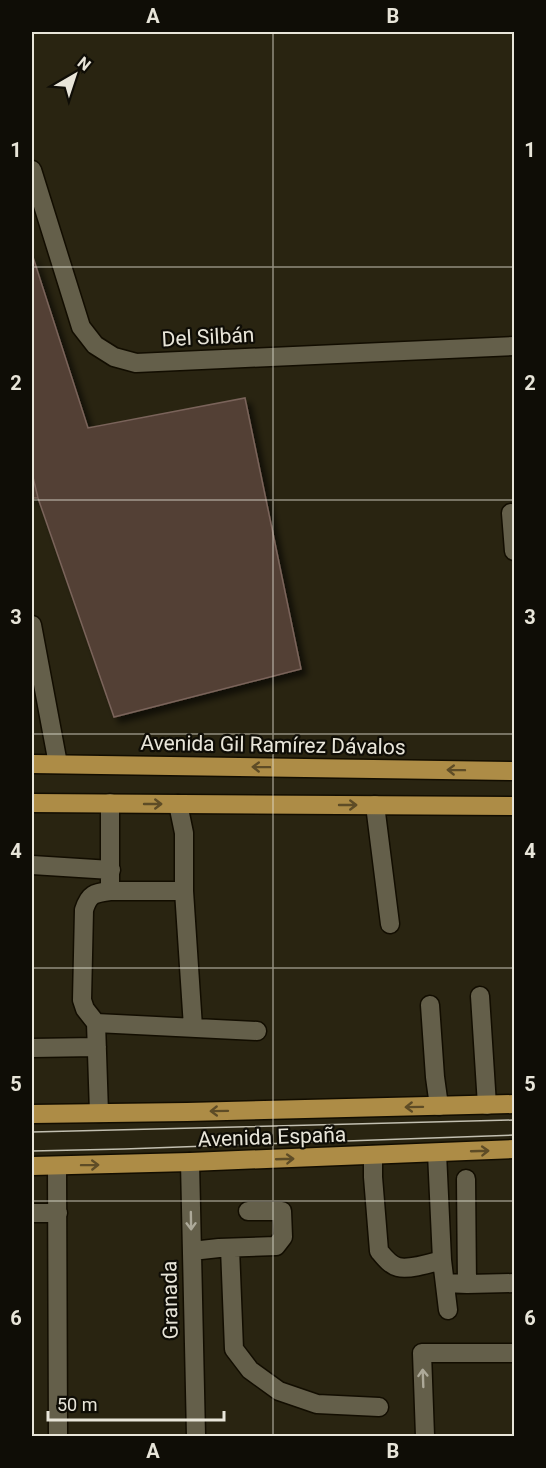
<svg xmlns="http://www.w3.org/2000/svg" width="546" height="1468" viewBox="0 0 546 1468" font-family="Roboto,sans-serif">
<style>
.building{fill:#533f36;stroke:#7a645a;stroke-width:1.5;filter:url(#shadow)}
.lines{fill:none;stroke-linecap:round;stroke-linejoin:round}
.minor-casing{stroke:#120d00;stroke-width:21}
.major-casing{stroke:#120d00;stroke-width:21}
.minor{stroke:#645f4a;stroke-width:18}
.major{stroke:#ad8c46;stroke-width:18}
.tram{stroke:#c2bfb1;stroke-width:1.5}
.oneway{stroke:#5e4c26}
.oneway2{stroke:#ada999}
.grid{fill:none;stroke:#e8e5d9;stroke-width:1.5;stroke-opacity:0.55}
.labels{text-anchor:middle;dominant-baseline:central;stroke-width:4.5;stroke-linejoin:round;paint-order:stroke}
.street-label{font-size:21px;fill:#e8e5d9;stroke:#0f0d06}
.neatline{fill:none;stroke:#e8e5d9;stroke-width:2}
.grid-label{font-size:20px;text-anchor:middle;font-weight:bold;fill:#e8e5d9}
</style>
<defs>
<filter id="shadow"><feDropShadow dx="5.5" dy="5.5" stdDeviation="3" flood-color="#0009"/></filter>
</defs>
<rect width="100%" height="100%" fill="#292411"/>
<path class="building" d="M32,254L88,428L245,398L301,669L114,717L38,498L32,473Z
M32,473L38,498H32Z"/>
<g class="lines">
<defs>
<path id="minor" d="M32,170L81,327L95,345L114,357L136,363L514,346
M511,513L514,551
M32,625L58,764
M110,803V891H184
M178,804L184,833V891L193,1027
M375,805L390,924
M32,865L111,870
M480,996L487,1105
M430,1005L435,1077L439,1106
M96,1023L85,1009L82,1000L84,910C89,894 94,893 110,891
M32,1048L97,1047
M99,1113L96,1023L257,1031
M437,1153L442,1260L448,1310
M373,1155V1177L379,1251C384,1257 390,1265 398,1267C409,1270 431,1263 442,1260
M190,1162L196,1436
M57,1166L58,1436
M32,1213H58
M230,1248L234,1349L250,1370L279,1391L317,1404L379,1407
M192,1251L219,1248L276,1246L283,1237L282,1211H248
M445,1283L467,1284L466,1179
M467,1284L514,1283
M425,1436L422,1353H514"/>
<path id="major" d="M32,764L514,771
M32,803L514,806
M32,1114L187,1112L514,1104
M32,1166L190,1162L514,1149"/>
</defs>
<use href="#minor" class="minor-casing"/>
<use href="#major" class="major-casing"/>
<use href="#minor" class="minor"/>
<use href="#major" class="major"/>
<path class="tram" d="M32,1132L514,1120
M32,1151L124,1149L514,1135"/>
</g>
<defs><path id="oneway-shaft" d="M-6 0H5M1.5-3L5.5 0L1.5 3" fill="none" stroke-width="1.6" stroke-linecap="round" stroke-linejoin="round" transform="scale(1.5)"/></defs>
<g class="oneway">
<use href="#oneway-shaft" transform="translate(261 767) rotate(-179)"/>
<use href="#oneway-shaft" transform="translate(456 770) rotate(-179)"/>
<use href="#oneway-shaft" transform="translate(153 804)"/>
<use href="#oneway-shaft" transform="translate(348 805)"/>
<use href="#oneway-shaft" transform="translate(414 1107) rotate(179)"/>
<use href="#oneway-shaft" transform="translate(219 1111) rotate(179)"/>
<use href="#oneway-shaft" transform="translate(480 1151) rotate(-2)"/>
<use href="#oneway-shaft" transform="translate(285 1159) rotate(-2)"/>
<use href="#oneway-shaft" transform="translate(90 1165) rotate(-1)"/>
</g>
<g class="oneway2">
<use href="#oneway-shaft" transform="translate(191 1221) rotate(89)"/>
<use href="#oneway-shaft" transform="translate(423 1378) rotate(-92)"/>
</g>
<path class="grid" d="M273,32V1436M32,267H514M32,500H514M32,734H514M32,968H514M32,1201H514"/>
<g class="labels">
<g class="street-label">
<text transform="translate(208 337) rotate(-3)">Del Silbán</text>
<text transform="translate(273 745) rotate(1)">Avenida Gil Ramírez Dávalos</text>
<text transform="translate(272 1137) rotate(-2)">Avenida España</text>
<text transform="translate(170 1300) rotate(-91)">Granada</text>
</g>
</g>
<rect width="546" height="1468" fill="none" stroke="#0f0d06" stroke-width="66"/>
<g transform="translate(75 75) rotate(39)" stroke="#0f0d06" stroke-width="4.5" paint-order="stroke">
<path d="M0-4.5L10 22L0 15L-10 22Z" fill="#e8e5d9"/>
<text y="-9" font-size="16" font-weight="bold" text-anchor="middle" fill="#e8e5d9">N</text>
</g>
<path d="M48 1411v9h176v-9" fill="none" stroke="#e8e5d9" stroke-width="3"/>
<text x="57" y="1411" font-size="18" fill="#e8e5d9" stroke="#0f0d06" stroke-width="4.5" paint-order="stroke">50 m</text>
<rect x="33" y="33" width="480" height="1402" class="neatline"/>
<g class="grid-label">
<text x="153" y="23">A</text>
<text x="393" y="23">B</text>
<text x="16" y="157">1</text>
<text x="530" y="157">1</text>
<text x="16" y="390">2</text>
<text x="530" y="390">2</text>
<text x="16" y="624">3</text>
<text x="530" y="624">3</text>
<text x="16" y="858">4</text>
<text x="530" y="858">4</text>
<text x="16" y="1091">5</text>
<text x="530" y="1091">5</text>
<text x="16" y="1325">6</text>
<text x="530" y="1325">6</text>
<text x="153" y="1458">A</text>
<text x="393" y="1458">B</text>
</g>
</svg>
